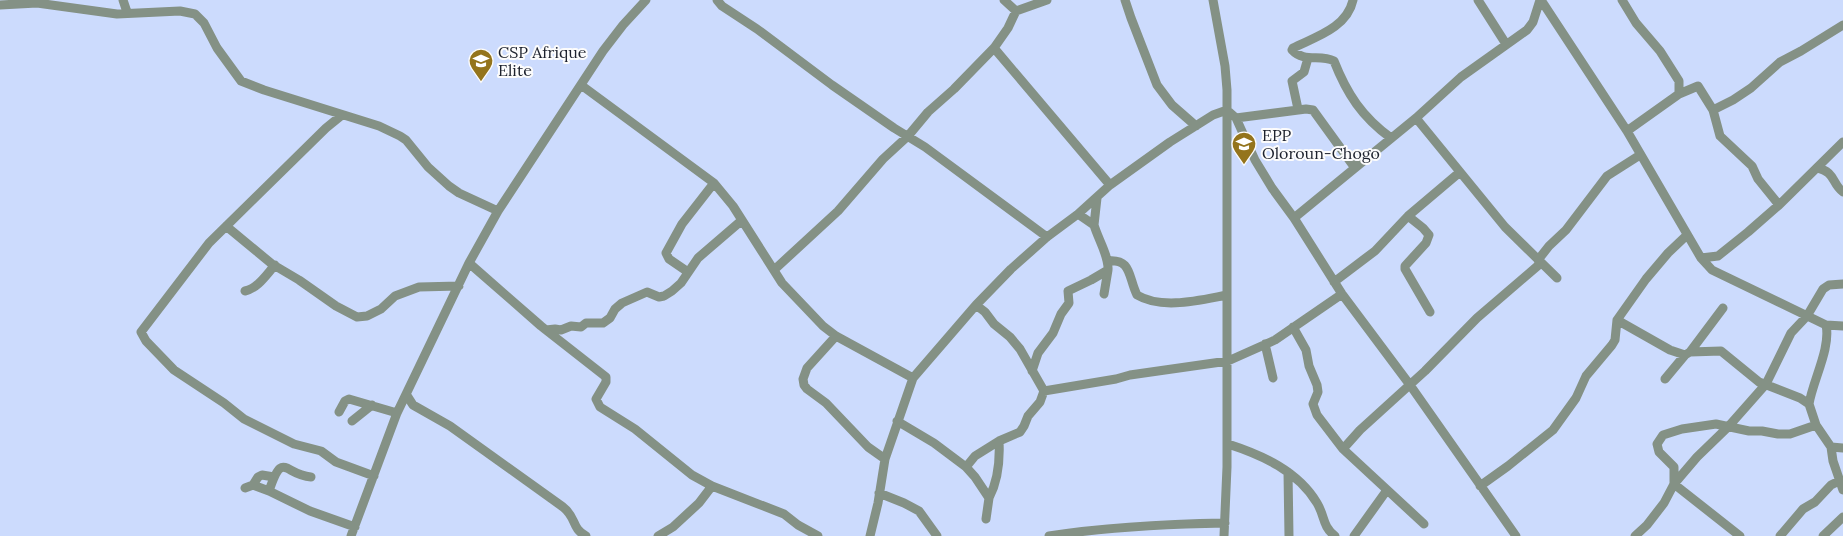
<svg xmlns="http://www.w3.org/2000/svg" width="1843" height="536" viewBox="0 0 1843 536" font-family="Lora,serif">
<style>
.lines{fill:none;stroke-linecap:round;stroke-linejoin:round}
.minor{stroke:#849185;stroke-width:9}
.labels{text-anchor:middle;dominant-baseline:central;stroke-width:4;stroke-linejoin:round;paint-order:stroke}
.poi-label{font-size:16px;fill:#1c212d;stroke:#fcfcfc;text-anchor:start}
</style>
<rect width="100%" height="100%" fill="#ccdbfd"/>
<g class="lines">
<path class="minor" d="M123,0L127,12
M717,0L722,6L757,29L832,85L894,128L925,147L1047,237
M1004,0L1016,11
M1125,0L1131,18L1157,85L1172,105L1196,126
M1213,0L1225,66L1227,90V467L1224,536
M1353,0C1347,28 1315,37 1293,48L1292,50C1304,63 1320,54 1334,61C1347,94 1362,117 1391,138
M1478,0L1506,44
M1541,0L1627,131L1701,258L1712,270L1826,325L1843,326
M1622,0L1636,23L1660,51L1679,81V94L1698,86L1713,110L1720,136L1752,166L1758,179L1779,205
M0,5L37,3L117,14L180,11L195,14L204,23L217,48L241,81L264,90L379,126L400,136L406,140L428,167L449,186L459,193L498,211
M994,48L1110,185
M581,85L714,183L733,206L782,283L823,326L836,336L913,378
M1298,109L1292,81L1304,72L1308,58
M1713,110L1733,100L1751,88L1780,62L1801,51L1843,25
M342,115L326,128L209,243L141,332L146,341L174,370L224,403L244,419L294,444L321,451L336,462L374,476
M1236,118L1306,109L1313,110L1355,168
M1416,118L1505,227L1557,278
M1627,131L1679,94
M1817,168C1836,172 1831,183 1843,192
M1408,216L1423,228L1429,235L1426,243L1405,266V269L1430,312
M1294,218L1416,118L1461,77L1527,30L1533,22L1540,0
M1094,225L1097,198
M226,226L272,264L299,280L336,306L357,317L367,316L381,309L395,296L419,287L459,286
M1701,258L1718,256L1748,232L1779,205L1843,142
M1538,260L1549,246L1566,230L1607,176L1640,155
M1107,261C1132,258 1128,277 1137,295C1162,310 1200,300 1227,295
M469,263L541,326L546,330L555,329L561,330L571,326L581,327L586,323H603L610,318L615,309L622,303L647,292L659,297L664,296L672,291L681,283L698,258L741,221
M774,270L838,211L883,159L908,136L928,112L954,89L994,48L1008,28L1016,11L1047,0
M688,272L669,259L666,253L682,224L714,183
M1334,282L1375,251L1408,216L1460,172
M245,291C258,288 266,275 275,265
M1104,294L1108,270
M1617,320L1670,350L1685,355
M1293,327L1306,350L1309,366L1317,385L1318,392L1313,404L1317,415L1343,449L1424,524
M546,330L606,377V382L596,399L600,407L635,429L692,475L712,486L784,514L798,525L818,536
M836,336L807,368L803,379L804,385L807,389L826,403L868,447L885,459
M1265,344L1273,378
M1690,352L1721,351L1759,382L1800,398L1809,404L1816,425L1831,447L1843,448
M1032,371L1038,353L1053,333L1061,314L1069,303L1068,291L1091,280L1108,270C1109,256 1098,239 1094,225L1078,214
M1665,379L1685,355L1690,352L1723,308
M1044,391L1116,379L1130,375L1228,361L1275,340L1342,294
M406,394L413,405L450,426L563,507C577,518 571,528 586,536
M1809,404C1813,380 1831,348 1826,325
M339,412L345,401L349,399L397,413
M352,421L372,405
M897,421L934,443L966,467L975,477L989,498L986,519
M1228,444C1262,455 1298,471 1317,503C1325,516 1322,526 1335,536
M1831,447L1833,461L1843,490
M1343,449L1360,430L1425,371L1477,318L1541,263
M966,467L975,456L999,441L1020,432L1024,426L1028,416L1040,402L1044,391L1020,349L1010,337L994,324L985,312L976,305
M1288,472L1289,536
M311,477C284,475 283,449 269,491L310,511L355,527
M1674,484V467L1659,452L1657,444L1663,435L1682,429L1716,424L1749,431H1762L1778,434H1790L1816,425
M1674,484L1740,536
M253,485L258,477L262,475L274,477
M1480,486L1508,466L1553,430L1576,398L1586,376L1612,345L1615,340L1617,320L1646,279L1668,253L1687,235
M245,488L253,485L269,491
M879,493L904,503L919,511L937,536
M989,498C998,481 1000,460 999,441
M351,536L397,413L469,263L498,211L603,51L623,25L646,0
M658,536L673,527L699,503L712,486
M870,536L878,503L885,459L913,378L976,305L1011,269L1047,237L1078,214L1110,185L1170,142L1213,115L1227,110L1236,118L1255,160L1272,188L1294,218L1342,294L1410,385L1516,536
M1049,536C1107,527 1166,524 1225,523
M1354,536L1387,490
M1635,536L1647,525L1664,503L1674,484L1697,457L1728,427L1766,384L1791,333L1807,316L1823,289L1829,285L1843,284
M1780,536L1803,509L1815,502L1831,485L1839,481
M1823,536L1843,517"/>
</g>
<defs>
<symbol id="school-pin" viewBox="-11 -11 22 30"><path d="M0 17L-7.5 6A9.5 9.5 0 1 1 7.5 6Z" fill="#94741c" stroke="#fcfcfc"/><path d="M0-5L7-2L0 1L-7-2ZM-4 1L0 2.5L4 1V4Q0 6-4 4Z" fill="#fff"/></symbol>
</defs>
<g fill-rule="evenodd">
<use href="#school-pin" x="467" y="47" width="28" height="38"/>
<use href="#school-pin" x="1230" y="130" width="28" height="38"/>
</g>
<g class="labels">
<g class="poi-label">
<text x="498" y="52">CSP Afrique<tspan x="498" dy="18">Elite</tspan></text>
<text x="1262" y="135">EPP<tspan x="1262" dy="18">Oloroun-Chogo</tspan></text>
</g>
</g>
</svg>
